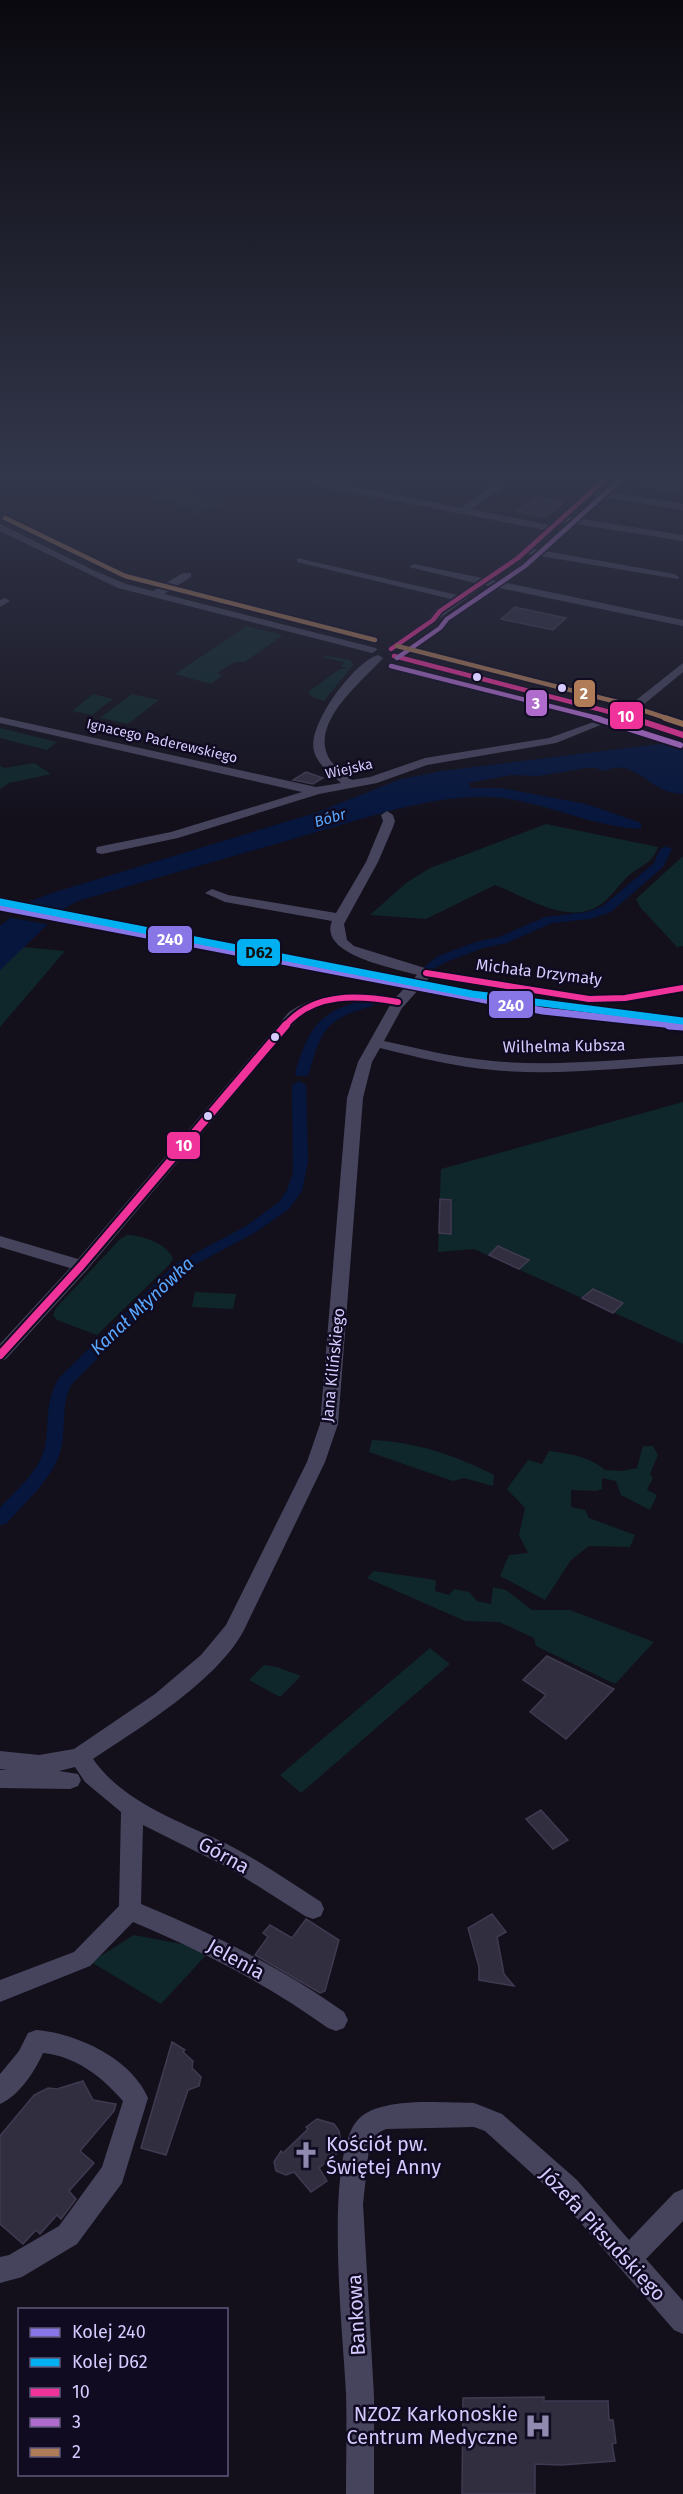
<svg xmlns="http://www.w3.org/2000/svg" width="683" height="2494" viewBox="0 0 683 2494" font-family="'Fira Sans',sans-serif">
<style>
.green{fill:#0f272a}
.water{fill:#06163d}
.pier{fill:#13101c}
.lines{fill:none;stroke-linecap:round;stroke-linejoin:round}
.canal{fill:#06163d;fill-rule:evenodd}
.building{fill:#312e3f;stroke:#403a51;stroke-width:1.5}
.minor{fill:#46445d;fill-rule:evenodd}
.bus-1-far2-casing{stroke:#100b21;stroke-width:8}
.bus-1-far1-casing{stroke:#100b21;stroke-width:10}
.bus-1-casing{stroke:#100b21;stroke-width:12}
.bus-2-far1-casing{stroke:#100b21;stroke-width:8}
.bus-2-casing{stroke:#100b21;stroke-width:10}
.bus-3-far1-casing{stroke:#100b21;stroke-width:8}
.bus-3-casing{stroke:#100b21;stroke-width:10}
.bus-1-far2{stroke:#ef339a;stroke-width:4.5}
.bus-1-far1{stroke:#ef339a;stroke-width:6}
.bus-1{stroke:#ef339a;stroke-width:8}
.bus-2-far1{stroke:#b06ccc;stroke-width:4.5}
.bus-2{stroke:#b06ccc;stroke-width:6}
.bus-3-far1{stroke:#b07c57;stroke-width:4.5}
.bus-3{stroke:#b07c57;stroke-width:6}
.rail-1-far1-casing{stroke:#100b21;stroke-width:10}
.rail-1-casing{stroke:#100b21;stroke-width:14}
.rail-2-casing{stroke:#100b21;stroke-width:10}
.rail-1-far1{stroke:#8876e6;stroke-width:7}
.rail-1{stroke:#8876e6;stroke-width:9}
.rail-2{stroke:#00b0f0;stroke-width:7}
.bus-dot{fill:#d5cbff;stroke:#100b21;stroke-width:2}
.labels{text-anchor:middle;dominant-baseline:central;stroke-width:5;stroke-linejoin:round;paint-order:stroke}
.far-street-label{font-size:14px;fill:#d5cbff;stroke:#100b21}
.far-water-label{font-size:15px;font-style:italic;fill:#59a8ff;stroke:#100b21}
.street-label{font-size:16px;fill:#d5cbff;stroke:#100b21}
.water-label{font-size:18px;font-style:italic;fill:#59a8ff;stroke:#100b21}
.near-street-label{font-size:20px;fill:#d5cbff;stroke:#100b21}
.near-poi-label{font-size:20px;fill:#d5cbff;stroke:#100b21;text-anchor:start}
.line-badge{stroke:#100b21;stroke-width:2}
.badge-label{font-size:16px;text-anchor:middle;font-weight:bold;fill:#fff}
.pale-badge-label{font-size:16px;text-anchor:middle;font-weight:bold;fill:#111}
</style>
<rect width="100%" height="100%" fill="#13101c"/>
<path class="green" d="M175,488L221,504L199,513L153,496Z
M247,626L283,635L245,662H235L217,673L223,675L211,684L175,674Z
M327,656L349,660L354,664L324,701L312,697L308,692L340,669L349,668L341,667L344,662L322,657Z
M93,694L113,699L92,715L72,711Z
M132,694L159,700L128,724L100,718Z
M0,728L57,742L47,750L0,738Z
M34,763L51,774L9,783L0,789V766L5,768Z
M546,824L658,847C651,866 639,865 626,878C617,887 611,897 600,905C568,926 526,897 495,885L426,919L370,915L406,883L430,868Z
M683,856V946L677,947L640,907L636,899Z
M22,947L65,951L0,1027V970Z
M683,1102V1344L474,1249L438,1252L441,1169Z
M127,1235C142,1235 168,1244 173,1259L169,1265L97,1335L57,1320L53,1315L56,1308L120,1239Z
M195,1292L236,1294L233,1309L192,1307Z
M372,1440C416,1442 455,1455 494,1475L493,1486L464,1478L453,1481L369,1452Z
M643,1446H653L658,1455L650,1474L653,1478L647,1490L657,1495L650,1510L621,1495L616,1481L602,1478V1489L596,1491L571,1490V1507L585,1510L589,1518L635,1535L630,1547L589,1546L571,1560L545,1600L500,1576L509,1555L528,1553L519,1535L525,1508L507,1489L528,1460L542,1464L549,1451C570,1454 589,1456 605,1470L621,1471L637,1468Z
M374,1571L436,1580L435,1591L449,1595L454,1589L469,1592L477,1601L491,1604L493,1587L506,1590L532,1610H570L654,1642L615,1684L536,1646L534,1638L499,1622L465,1621L367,1578Z
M430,1648L450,1664L301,1793L280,1775Z
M264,1665L277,1667L301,1676L280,1697L249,1680Z
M134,1935L182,1944L207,1954L161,2004L91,1962Z"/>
<path class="water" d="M683,741V794C677,793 670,793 664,790C645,782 629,759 605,771L596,768H586L538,776L511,775L468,783L471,788H501L586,804L641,823V829C590,827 542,800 491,797C430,795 371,817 313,833C235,856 156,878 78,901L65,908L0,970V926L31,901L52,893L315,813L401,779L442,771Z"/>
<path class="pier" d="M22,904L65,912L51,925L7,917Z"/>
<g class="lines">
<path class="canal" d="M666,846L672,849L663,867L611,912L590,919L552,923L507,943L483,948L446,962L430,971L424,967L438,956L476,942L499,937L545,917L588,912L603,906L654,863L660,849Z
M368,999L374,1003L373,1006C326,1019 322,1028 309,1073L307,1076H297L295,1073C309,1027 319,1011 368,999Z
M299,1081L306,1085L308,1162L302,1191L289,1209L256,1232L185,1270L71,1385C61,1405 66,1428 61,1449C53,1479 26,1501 6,1524L0,1525V1508C16,1490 39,1472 45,1447C50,1421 44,1403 59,1378L175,1264L246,1226L279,1202L287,1190L293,1173L292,1085Z"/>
</g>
<path class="building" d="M651,474H683V481L673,491L640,485Z
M536,497L564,503L545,517L516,511Z
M515,607L519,608L566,618L553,630L501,619Z
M306,772L323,778L313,784L293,780Z
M440,1199L451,1200V1234L439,1233Z
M498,1246L513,1253L529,1260L519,1269L489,1255Z
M593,1289L623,1303L613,1313L582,1298Z
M547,1656L614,1689L566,1739L530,1712L546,1695L523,1680Z
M541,1810L568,1840L553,1849L526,1819Z
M492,1914L506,1932L497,1937L504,1974L514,1986L479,1980V1967L468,1928Z
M306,1919L339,1940L325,1991L320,1993L255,1955L268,1937L263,1933L270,1925L292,1938Z
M172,2042L185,2050L183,2052L193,2061L192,2068L201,2077L199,2086L188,2090L166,2155L141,2148Z
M83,2081L93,2100L116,2104L114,2111L80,2151L94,2163L69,2191L76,2199L61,2219L57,2215L40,2234L36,2230L23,2244L0,2224V2136L34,2095L48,2088L57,2089Z
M317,2119L334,2124L339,2131L342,2149L319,2168L327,2181L311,2192L294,2172L286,2175L276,2171L274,2162L281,2151L283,2153L308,2129L306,2127Z
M544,2397V2401H608L609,2420H613L616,2443L612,2444L615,2461L561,2465L535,2464V2494H462L463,2398Z"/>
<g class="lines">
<path class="minor" d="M287,474H302L331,482L461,508L495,484L502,474H510L502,488L471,509L549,525L606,474H615L598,490L683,504V510L593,495L569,517L683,535V541L563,522L534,549L674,574L679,577L678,579L528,554L492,580L683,620V626L485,585L395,651H387V647L429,618L436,609L451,599L297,562V558L457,595L475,583L409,567L414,564L482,578L514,556L544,530L330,488Z
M0,524L93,570L126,584L153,591L183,573H191V577L164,594L376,648L377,650L372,653L118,588L0,531Z
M5,598L10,601L0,607V600Z
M394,653L622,711L683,731V738L614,715L390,658V654Z
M378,655L383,658C364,680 313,719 327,754C331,765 344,773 352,780L370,777L425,758L549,738L602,719L608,722L556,743L427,765L377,783L319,794L178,838L102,854L97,853L96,850L97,847L171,832L302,792L0,723V717L316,787L341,783C331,774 317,764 314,751C307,725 354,662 378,655Z
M683,663V672L643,705H635V701Z
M387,811L393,815L395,821L393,827L378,862L344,924L347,940L354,946L428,969L589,995L625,994L683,984V992L625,1002L589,1003L429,978L402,1008L384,1041C420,1049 456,1058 493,1061C556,1067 620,1059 683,1056V1064C620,1068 556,1076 493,1070C455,1067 417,1057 380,1048L372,1062L363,1098L338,1424L325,1462L244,1630C218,1680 140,1728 93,1759C125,1804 180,1821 227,1844C260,1861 290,1882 321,1902L324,1909L321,1916L313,1919L305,1916L231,1869L143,1825L141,1904C213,1934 281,1967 344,2012L348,2020L344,2028L336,2031L328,2028C267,1984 202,1951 133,1922L90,1966L0,2002V1980L74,1952L119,1906L121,1812L85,1782L75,1767L59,1771L78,1774L81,1780L78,1786L70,1789L0,1788V1770H7L0,1769V1751L39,1755L74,1749L155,1694L201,1655L226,1625L307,1462L320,1424L347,1098L358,1062L390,1005C356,998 328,999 299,1018L87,1270L6,1359L0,1361V1344L70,1268L0,1247V1236L78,1259L289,1012C323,990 357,990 396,997L417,975C394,968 318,955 332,921L225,902L205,893L212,889L228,895L336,913L366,862L383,821L381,815Z
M36,2030C76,2033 131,2058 148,2098L122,2183L77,2244L22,2277L0,2283V2257L9,2255L59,2226L102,2167L123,2101C102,2077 76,2056 43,2053C35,2071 19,2096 0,2104V2074L19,2051L28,2033Z
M474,2103L502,2114L577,2180L629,2240L674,2193L683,2189V2221L646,2259L683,2301V2334L674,2330L559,2198L485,2131L474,2127L386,2129L378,2133L369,2148L363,2204L374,2396V2494H346C346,2461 347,2427 346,2393C344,2342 321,2145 362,2116C387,2097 443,2103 474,2103Z"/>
<defs>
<path id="bus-1-far2" d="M391,649L433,620L440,611L518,558L611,474
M394,656L637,719"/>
<path id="bus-1-far1" d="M632,718L683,735
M426,973L589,999L625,998L683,988
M285,1026C313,992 358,995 398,1002"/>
<path id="bus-1" d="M0,1355L81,1266L286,1025"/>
<path id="bus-2-far1" d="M397,658L440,628L447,619L525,566L618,482
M391,666L601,719"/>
<path id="bus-2" d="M595,718L680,745"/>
<path id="bus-3-far1" d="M5,518L125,576L375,640
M397,646L621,703L669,719"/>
<path id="bus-3" d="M665,718L683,724"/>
</defs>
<use href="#bus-1-far2" class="bus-1-far2-casing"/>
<use href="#bus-1-far1" class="bus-1-far1-casing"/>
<use href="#bus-1" class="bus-1-casing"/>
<use href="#bus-2-far1" class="bus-2-far1-casing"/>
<use href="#bus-2" class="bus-2-casing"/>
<use href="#bus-3-far1" class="bus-3-far1-casing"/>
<use href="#bus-3" class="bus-3-casing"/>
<use href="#bus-1-far2" class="bus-1-far2"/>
<use href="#bus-1-far1" class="bus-1-far1"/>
<use href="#bus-1" class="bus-1"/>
<use href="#bus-2-far1" class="bus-2-far1"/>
<use href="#bus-2" class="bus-2"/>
<use href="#bus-3-far1" class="bus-3-far1"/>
<use href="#bus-3" class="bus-3"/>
<defs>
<path id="rail-1-far1" d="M0,907L543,1011L683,1026"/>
<path id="rail-1" d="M669,1025L683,1026"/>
<path id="rail-2" d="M0,902L472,994L683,1021"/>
</defs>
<use href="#rail-1-far1" class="rail-1-far1-casing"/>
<use href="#rail-1" class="rail-1-casing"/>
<use href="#rail-2" class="rail-2-casing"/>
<use href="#rail-1-far1" class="rail-1-far1"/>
<use href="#rail-1" class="rail-1"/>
<use href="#rail-2" class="rail-2"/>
</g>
<linearGradient id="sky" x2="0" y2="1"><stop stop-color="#0a090f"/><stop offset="0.58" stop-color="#33374b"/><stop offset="1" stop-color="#33374b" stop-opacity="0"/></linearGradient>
<rect width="683" height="823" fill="url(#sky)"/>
<defs>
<symbol id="church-bare" viewBox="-9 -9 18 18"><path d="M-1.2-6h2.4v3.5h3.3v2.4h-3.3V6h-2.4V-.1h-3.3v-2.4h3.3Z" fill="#918ab0" stroke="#100b21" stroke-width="2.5" paint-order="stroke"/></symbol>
<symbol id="hospital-bare" viewBox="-9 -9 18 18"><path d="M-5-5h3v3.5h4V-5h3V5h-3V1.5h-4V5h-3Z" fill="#918ab0" stroke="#100b21" stroke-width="2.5" paint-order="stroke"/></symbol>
</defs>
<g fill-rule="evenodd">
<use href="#church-bare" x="287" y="2136" width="38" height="38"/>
<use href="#hospital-bare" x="519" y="2407" width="38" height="38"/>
</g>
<g class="bus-dot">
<circle cx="477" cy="677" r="5"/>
<circle cx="562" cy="688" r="5"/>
<circle cx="275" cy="1037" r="5"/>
<circle cx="208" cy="1116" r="5"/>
</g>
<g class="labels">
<g class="far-street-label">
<text transform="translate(162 741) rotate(13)">Ignacego Paderewskiego</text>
<text transform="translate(349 769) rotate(-13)">Wiejska</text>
</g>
<g class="far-water-label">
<text transform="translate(330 818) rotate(-16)">Bóbr</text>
</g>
<g class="street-label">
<text transform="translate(539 972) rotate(7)">Michała Drzymały</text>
<text transform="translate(564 1046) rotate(-1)">Wilhelma Kubsza</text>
<text transform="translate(333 1365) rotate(-84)">Jana Kilińskiego</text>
</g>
<g class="water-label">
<text transform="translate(142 1306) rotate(-43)">Kanał Młynówka</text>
</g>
<g class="near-street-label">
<text transform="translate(224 1855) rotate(29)">Górna</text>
<text transform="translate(236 1959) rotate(29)">Jelenia</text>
<text transform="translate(603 2234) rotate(47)">Józefa Piłsudskiego</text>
<text transform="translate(356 2315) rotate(-93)">Bankowa</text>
</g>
<g class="near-poi-label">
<text x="326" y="2144">Kościół pw.<tspan x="326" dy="23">Świętej Anny</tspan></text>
<text x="518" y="2414" text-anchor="end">NZOZ Karkonoskie<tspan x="518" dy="23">Centrum Medyczne</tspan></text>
</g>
</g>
<g class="line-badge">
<rect x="573" y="679" width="23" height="29" rx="6" fill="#b07c57"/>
<rect x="525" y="689" width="23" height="28" rx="6" fill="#b06ccc"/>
<rect x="609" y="701" width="35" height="29" rx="6" fill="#ef339a"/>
<rect x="147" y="925" width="46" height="29" rx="6" fill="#8876e6"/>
<rect x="236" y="938" width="45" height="29" rx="6" fill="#00b0f0"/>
<rect x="488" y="990" width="46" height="29" rx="6" fill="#8876e6"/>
<rect x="166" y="1131" width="35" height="29" rx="6" fill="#ef339a"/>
</g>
<g class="badge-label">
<text x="584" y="699">2</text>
<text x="536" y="709">3</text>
<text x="626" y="722">10</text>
<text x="170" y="945">240</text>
<text x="511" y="1011">240</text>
<text x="184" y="1151">10</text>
</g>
<g class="pale-badge-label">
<text x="259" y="958">D62</text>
</g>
<rect x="18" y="2308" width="210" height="168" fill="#100b21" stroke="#5f587a" stroke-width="1.5"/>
<rect x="30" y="2328" width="30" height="9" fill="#8876e6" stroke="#5f587a" stroke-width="1.5"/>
<text x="72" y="2338" font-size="18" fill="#d5cbff">Kolej 240</text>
<rect x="30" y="2358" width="30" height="9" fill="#00b0f0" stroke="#5f587a" stroke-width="1.5"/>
<text x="72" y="2368" font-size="18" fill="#d5cbff">Kolej D62</text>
<rect x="30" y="2388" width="30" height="9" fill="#ef339a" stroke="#5f587a" stroke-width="1.5"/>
<text x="72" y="2398" font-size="18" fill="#d5cbff">10</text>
<rect x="30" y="2418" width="30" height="9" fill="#b06ccc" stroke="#5f587a" stroke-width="1.5"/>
<text x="72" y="2428" font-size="18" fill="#d5cbff">3</text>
<rect x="30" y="2448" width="30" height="9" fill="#b07c57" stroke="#5f587a" stroke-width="1.5"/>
<text x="72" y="2458" font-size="18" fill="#d5cbff">2</text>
</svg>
